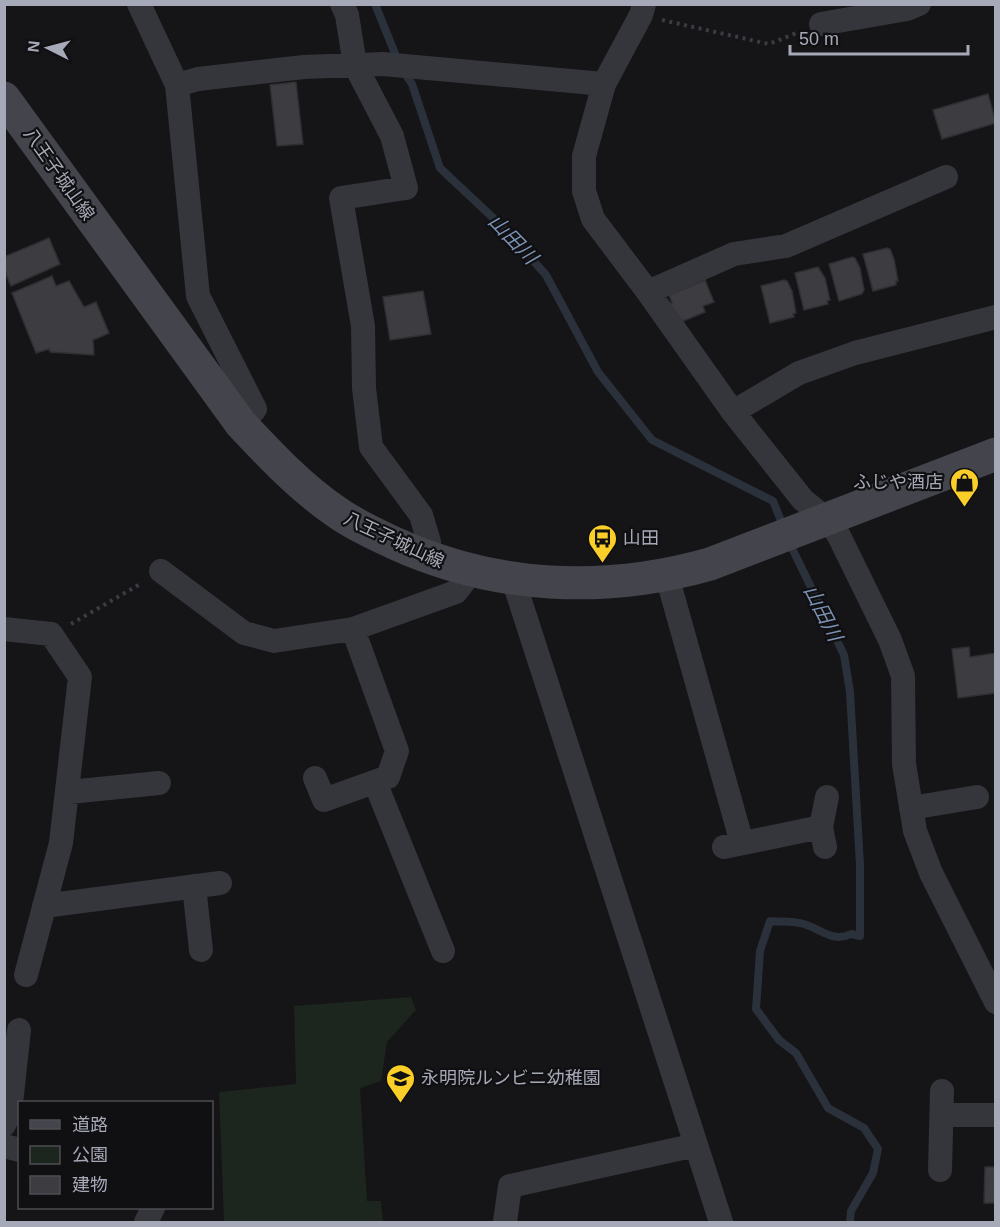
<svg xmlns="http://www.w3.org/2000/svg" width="1000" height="1227" viewBox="0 0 1000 1227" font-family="Helvetica,'Noto Sans JP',sans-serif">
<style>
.green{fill:#1c251e}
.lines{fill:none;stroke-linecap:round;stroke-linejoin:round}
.stream{stroke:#2a313b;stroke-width:8}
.building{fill:#3c3c41;stroke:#2f2e33;stroke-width:1.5}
.path{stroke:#3b3c43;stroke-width:4;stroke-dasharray:3 4.5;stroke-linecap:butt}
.street{stroke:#35353c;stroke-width:24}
.secondary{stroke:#43444c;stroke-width:33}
.labels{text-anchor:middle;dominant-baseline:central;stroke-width:4.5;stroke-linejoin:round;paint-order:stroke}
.street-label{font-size:18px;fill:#a6a9b7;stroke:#100f11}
.poi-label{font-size:18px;fill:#a6a9b7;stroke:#100f11;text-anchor:start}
.water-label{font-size:20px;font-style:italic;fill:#7b92b4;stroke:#100f11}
</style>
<rect width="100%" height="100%" fill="#151416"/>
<path class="green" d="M411,997L416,1010L387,1042L381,1081L360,1088L367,1201H381L383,1222H224L219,1092L296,1084L294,1006Z"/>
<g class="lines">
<path class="stream" d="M375,4L398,61
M404,72L412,84L440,168L506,230L546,275L598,372L652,440L773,501L784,528
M789,542L844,655L850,692L860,865V936L851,934C832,943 821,929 804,924C794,921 781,922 770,921L760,951L756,1009L779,1040L796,1053L828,1108L864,1128L878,1149L873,1173L851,1211L850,1222"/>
</g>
<path class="building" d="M296,82L303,144L277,146L270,85Z
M988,94L996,123L942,139L933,110Z
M49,238L60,264L11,286L4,270V257Z
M887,248L890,249L894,259L898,281H896V285L873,291L863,254Z
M852,257L855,258L860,268L864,290L862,294L839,301L829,264Z
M818,267L825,278L830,300L827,301L828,304L804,310L795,273Z
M52,276L56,286L69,281L84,307L96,302L109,333L93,340L94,355L50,352L49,349L36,353L12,293Z
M705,280L714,302L703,306L705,312L676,324L668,305L672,303L669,295Z
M784,280L787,281L792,291L796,313L793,314L794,317L770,323L761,286Z
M423,291L431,334L390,340L383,297Z
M969,647L970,657L996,653V693L958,698L952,649Z
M985,1167H996V1203H984Z"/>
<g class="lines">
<path class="path" d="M662,20L769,44L799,32
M71,624L142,583"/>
<path class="street" d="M139,4L177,85L198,296L255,409L241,424
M342,4L347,15L355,65L392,136L406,188L341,198L363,326L364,388L371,447L421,515L429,542V558
M644,4L641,15L604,84L584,156V191L593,219L648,292L733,412L803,500L828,520L839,536L890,640L903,676L904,764L915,831L931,873L996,1002
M821,24L907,9L919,4
M177,85L198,79L304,67L383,64L604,84
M648,292L734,254L786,246L946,177
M733,412L799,373L855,353L996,317
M161,571L244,633L274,641L353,629L456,592L472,571
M667,576L742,843
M513,579L721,1222
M4,629L51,634L80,677L61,843L26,975
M315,778L324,800L388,777L397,751L353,629
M375,782L443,951
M69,792L159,783
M911,808L977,797
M724,847L821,827
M825,847L821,827L827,797
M194,886L201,950
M44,906L220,883
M942,1115H996
M4,1125L10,1113L19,1030
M4,1146L20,1150
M940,1170L942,1091
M146,1222L153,1208
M505,1222L510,1186L696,1145"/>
<path class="secondary" d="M4,98L241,424C271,456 301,488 338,513C355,525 375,534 394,543C495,589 604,594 710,564L996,454"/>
</g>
<defs>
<symbol id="shop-pin" viewBox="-11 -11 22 30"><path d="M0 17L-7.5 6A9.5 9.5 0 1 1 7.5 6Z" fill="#fbcf28" stroke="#100f11"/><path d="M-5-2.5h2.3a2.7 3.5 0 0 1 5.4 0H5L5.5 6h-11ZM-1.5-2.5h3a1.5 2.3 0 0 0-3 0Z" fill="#111"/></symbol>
<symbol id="bus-pin" viewBox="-11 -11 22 30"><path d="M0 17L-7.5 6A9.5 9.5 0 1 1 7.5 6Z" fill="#fbcf28" stroke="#100f11"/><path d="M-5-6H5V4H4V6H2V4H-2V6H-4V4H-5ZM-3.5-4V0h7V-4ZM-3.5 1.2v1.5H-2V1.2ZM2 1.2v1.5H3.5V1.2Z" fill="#111"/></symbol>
<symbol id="school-pin" viewBox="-11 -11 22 30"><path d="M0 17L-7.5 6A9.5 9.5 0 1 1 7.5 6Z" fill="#fbcf28" stroke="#100f11"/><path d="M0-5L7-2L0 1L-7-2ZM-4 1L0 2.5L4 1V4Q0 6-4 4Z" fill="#111"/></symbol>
</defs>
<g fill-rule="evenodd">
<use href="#shop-pin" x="948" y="466" width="33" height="45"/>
<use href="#bus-pin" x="586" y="522" width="33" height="45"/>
<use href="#school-pin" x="384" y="1062" width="33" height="45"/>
</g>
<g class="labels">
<g class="street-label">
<text transform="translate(59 174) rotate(55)">八王子城山線</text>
<text transform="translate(394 540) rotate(25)">八王子城山線</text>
</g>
<g class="poi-label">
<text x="943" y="482" text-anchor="end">ふじや酒店</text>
<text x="623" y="538">山田</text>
<text x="421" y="1078">永明院ルンビニ幼稚園</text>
</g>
<g class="water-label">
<text transform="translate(513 239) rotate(46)">山田川</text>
<text transform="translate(823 613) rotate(63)">山田川</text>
</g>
</g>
<rect width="1000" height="1227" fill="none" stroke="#a6a9b7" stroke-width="12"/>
<rect x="18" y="1101" width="195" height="108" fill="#100f11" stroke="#4c4d53" stroke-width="1.5"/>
<rect x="30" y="1120" width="30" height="9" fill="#43444c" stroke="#4c4d53" stroke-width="1.5"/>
<text x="72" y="1131" font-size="18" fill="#a6a9b7">道路</text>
<rect x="30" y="1146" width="30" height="18" fill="#1c251e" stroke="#4c4d53" stroke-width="1.5"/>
<text x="72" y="1161" font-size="18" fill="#a6a9b7">公園</text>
<rect x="30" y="1176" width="30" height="18" fill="#3c3c41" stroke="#4c4d53" stroke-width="1.5"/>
<text x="72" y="1191" font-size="18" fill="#a6a9b7">建物</text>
<g transform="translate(48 48) rotate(276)" stroke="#100f11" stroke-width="4.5" paint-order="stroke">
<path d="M0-4.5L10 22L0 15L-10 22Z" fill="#a6a9b7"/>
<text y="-9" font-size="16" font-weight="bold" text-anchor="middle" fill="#a6a9b7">N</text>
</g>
<path d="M790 45v9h178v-9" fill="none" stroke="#a6a9b7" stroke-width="3"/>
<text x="799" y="45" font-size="18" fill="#a6a9b7" stroke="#100f11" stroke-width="4.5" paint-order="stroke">50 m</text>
</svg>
